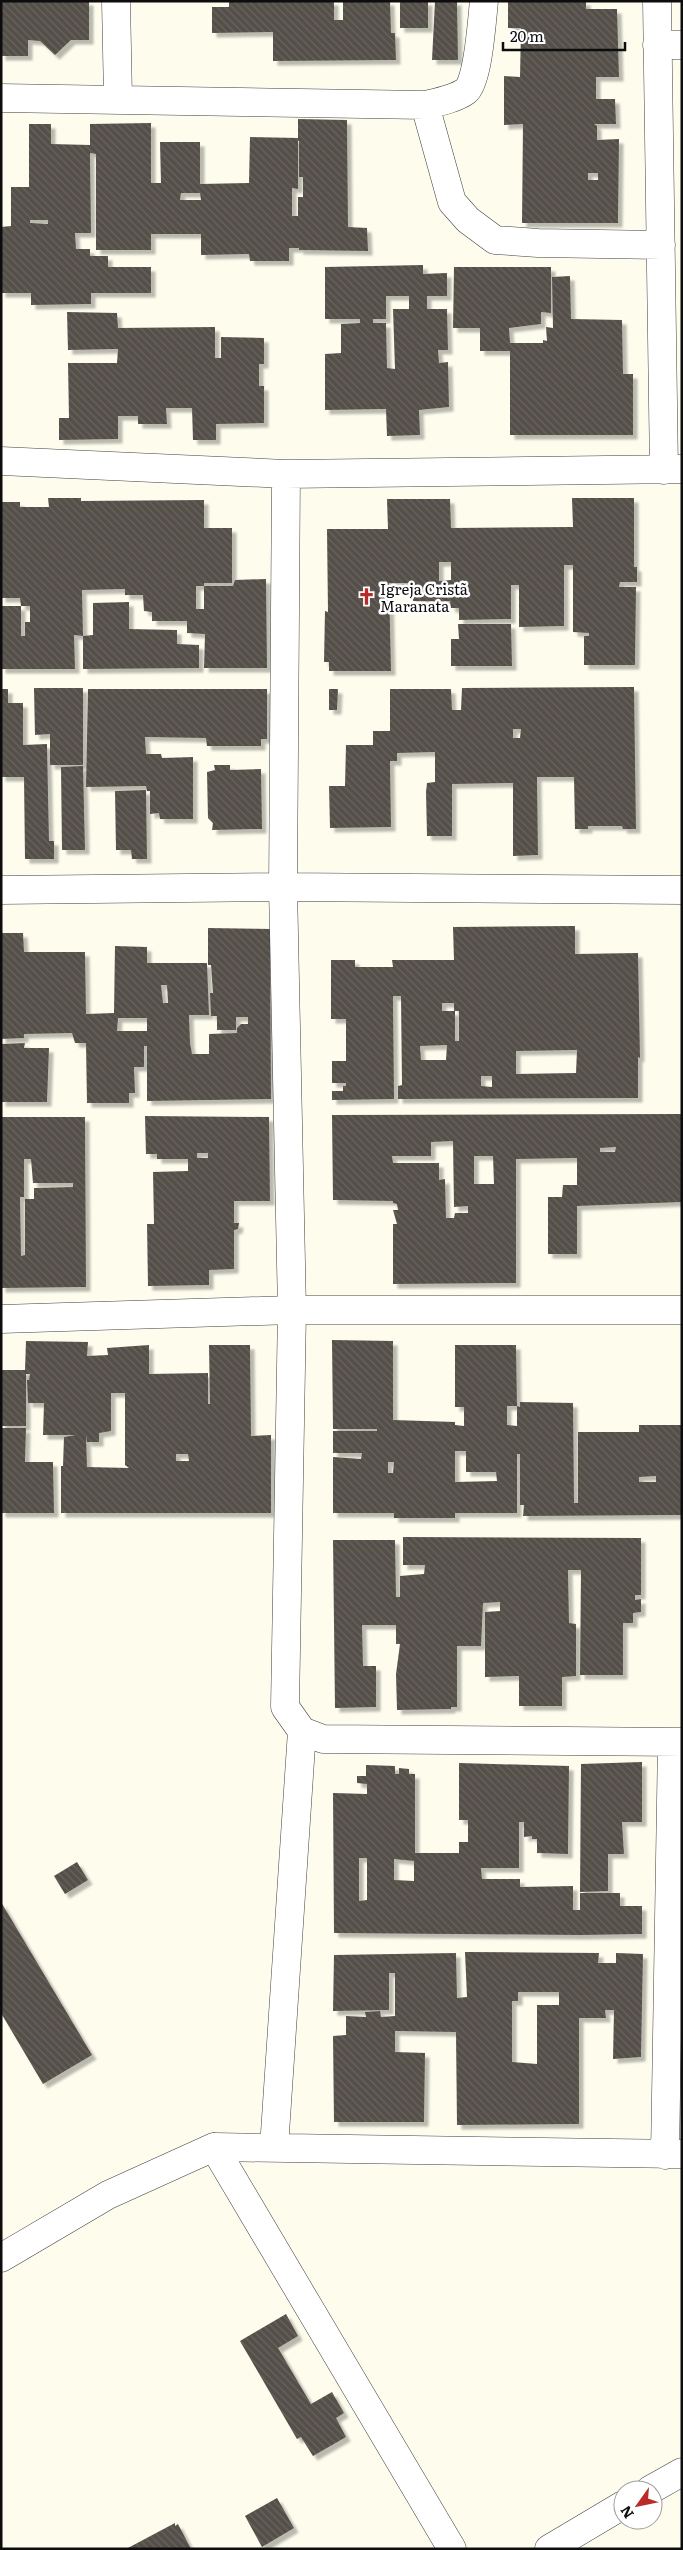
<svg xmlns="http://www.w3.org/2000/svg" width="683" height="2550" viewBox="0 0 683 2550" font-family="Literata,serif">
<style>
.building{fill:url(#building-back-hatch);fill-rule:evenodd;filter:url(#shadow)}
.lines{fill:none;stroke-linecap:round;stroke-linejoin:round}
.minor-casing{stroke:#404040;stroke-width:29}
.minor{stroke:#fff;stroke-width:28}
.labels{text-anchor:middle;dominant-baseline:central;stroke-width:5;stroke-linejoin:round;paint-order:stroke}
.poi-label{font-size:15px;fill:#0d0d0d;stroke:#fff;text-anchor:start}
</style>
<defs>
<pattern id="building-back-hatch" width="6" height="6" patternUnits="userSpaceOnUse" patternTransform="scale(1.25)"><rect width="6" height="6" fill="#554f49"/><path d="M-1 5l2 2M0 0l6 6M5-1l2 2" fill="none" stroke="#68645f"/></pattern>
<filter id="shadow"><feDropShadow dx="4.5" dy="4.5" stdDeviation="1" flood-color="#0004"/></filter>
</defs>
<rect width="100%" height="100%" fill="#fefced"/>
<path class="building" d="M1,1H89V40H71L55,55L40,41L28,40V56H1Z
M229,1H334V20H343V1H390L391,33H395L396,60L273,61V32L212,33V7H229Z
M400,1H428V28H400Z
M435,1H457L458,60H432Z
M508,1H586V9H617L619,77H596V99H615L616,124H594L597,126V140L619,139L618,223H522L523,124L504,125V76L520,77L521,28H508ZM588,173H598V180H588Z
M298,119L347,120L348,227L367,228L368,251L299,250V248H289V261H250L249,254L201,255V234H151V250H96V154L90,153L91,233H75L76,249H90V256H108V267H151V293H91V304L31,305V293H1V227L11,226V187H29V124H51V144L90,145V124L151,123V183H161L160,142H200V184L249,183L250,137L298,138ZM298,141H299V177H303V197H298V216H292V188L298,189ZM181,193H200L201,200H180ZM30,220H48V224L30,223Z
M423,265V274L447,273V296H427V309H447L448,350H438L439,363L448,362L449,407L419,410L420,435L387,436L386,409L325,410V354L341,353V324L360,323V319H325V267ZM386,296H409V309H393L395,369L387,368L386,323H373V319H386Z
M454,267H551V313L541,312V324L509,328L510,343H543V340L547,341L546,327L553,328L552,277L570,276L571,319L622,320L623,374H633V435H510V351H480V328H453Z
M67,312L117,313L118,328L215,327V358H221V337L264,338V364H259V386H264V423L216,424V440H193L192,408H166L167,424H138V416H118V439L59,440V418H69L68,363H117L118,349L68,350Z
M48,498H81V501L204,500V528H232V583H204V586H196V609H204V586H233L235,580L266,579L267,668H204L205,634L187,633V621H152V612L144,611L143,595H125V589L82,590L83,636L74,635L75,669H1V606H21L20,598H1V502H20V507H49ZM21,606H30V622H25V636H21Z
M572,498H634V567H637V582H620L619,587H636L635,665H584V636H589V633L573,632V565H564V626L519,627V585H511V619L459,620V608H451L450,601H413L412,583H389L391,671H329V662H324L325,611L328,612L327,529H388L387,499H450L451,528L573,527ZM439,562H451V580L439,581Z
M129,602V629L177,630V644L199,645V668L83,669V636L93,635V603Z
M458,624H511L512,666H451V639H459Z
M634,687L636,829H623L622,826H588V829H575L574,777H537L538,855L513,856V783L452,784V836H427L426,792L427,783L435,782V752L397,753V761H390L391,827L330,828L329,786H345L346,745H373V731H390V689H451L452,710H461L462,688ZM513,729H521L520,738H513Z
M34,688H83V765H50V734L35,735Z
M1,689H8V703H23V745L47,744L49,841H54V859H25L24,777H1Z
M88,689H267V739H261V746H207L206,738L145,737L146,754H161L162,758L193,757V819H160L159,813L150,814V791H147L146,786L86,787Z
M329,689H338L337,710H329Z
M214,765H230V770L261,769L262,829L212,830L213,823L208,818L207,772L215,770Z
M83,766L85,850H62L61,767Z
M146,790L147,859H132L131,850H116L115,791Z
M575,926V954L638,953L640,1058L638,1057V1098L398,1099V1086L402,1085L401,996H393L394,1099L332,1100V1091H343V1086H346V1083H332V1061H346V1019H331V960H355V967H393L392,960H454L453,927ZM442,1003H454V1011H442ZM455,1011H459V1041H455ZM447,1045L446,1060H421L420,1046ZM577,1050L576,1073L516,1074V1051ZM481,1076H492V1087L481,1086Z
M208,928L270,929L271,1099L147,1101V1046H144V1067H134L135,1093H129V1103H87L86,1043H75L72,1033L24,1034V1038L1,1039V933H23L24,952H85L86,1014L114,1013L115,946L147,947V963H207L209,1015H189L190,1043L192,1054H209V1034L237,1033V1028L241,1024H248V1017H236V1030H217V1016H211L210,993H213L211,965H208ZM161,985H167L168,1003H163ZM118,1018H147V1031H117Z
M25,1043L24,1048H49L47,1102H1V1044Z
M682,1114V1202L577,1206V1254H548V1197H562L563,1185H577V1158L516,1159V1283L393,1284V1224H397L393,1210H398L397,1204L393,1203V1201L333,1200L332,1115ZM453,1141L454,1207L468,1206V1213H455L454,1218H446L445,1179L439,1180V1163H393L392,1156H431V1142ZM616,1147L615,1152H600V1148ZM474,1156H493L494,1184H474Z
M145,1116L269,1117L270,1201H234V1223H239L238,1229L234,1230V1269L209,1270V1285L148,1286L147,1224H154L153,1172L188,1171V1159H157V1154H146ZM197,1153H208V1158H197Z
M1,1117H85L86,1287L1,1288ZM24,1159H31L33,1183H73V1187L34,1188V1199H25V1255L21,1256L20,1197H24Z
M332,1340L393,1341V1420L455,1422V1425L464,1426V1407H455V1345H516L517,1406H507V1425L517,1426V1406L520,1407V1402L573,1403L574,1503H578V1432H639V1425H682V1515L523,1516L524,1505H520V1454H517V1513H455V1518H394V1513H333V1457L361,1459L362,1453H333V1431H377V1429H333ZM455,1451H466V1472H496L497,1481L455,1482ZM388,1462H394L393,1473H388ZM656,1476V1482H639V1477Z
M26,1341L88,1342L87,1356L108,1355L107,1348L149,1345V1374L208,1373V1404H210L209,1345H250L251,1436L271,1435V1513H61V1466H63L64,1437L76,1435H43L44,1403H28L27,1380H29L30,1374H26V1426H1V1370H25ZM111,1393H125V1465L129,1468L87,1467L86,1435L87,1442H99V1433L111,1431ZM176,1454H188L189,1461H176Z
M1,1428H26L25,1462H53L54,1513H1Z
M403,1537L641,1538V1595H635V1600L641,1599V1612L633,1613V1623H623V1675H580L581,1570H568L569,1623L576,1624V1676L562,1677V1706H519V1676L485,1677V1612L500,1611V1602L483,1603L481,1646H457V1707H451V1709L397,1710L396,1674L400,1644H396V1625H362L363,1666H376V1707L335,1708L333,1540H395L396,1597H400V1576L424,1574L425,1565H403Z
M642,1762V1822H622L624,1854H608V1891L580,1892L581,1764Z
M459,1763L569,1766L568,1854L537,1853V1839H532V1836L524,1837V1822H519V1868H481L482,1879H520V1887L573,1886V1910H580V1893H620V1906H642V1934L580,1935L334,1933L333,1793L367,1794V1784L357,1783V1776H366V1765L395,1766V1774H399V1768L409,1769V1774H415V1853H459V1842H468V1820H459ZM359,1858H367V1900L359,1901ZM394,1859L414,1861V1881L394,1880Z
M77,1862L88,1880L65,1894L54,1876Z
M1,1902L92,2055L43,2084L1,2013Z
M465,1952L599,1953L598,1963H616V1953L643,1954L641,2057L613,2059L614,2010H605L606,2018H579V2124L457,2125L456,2032L395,2031V2052L425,2053L424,2122H334L333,2036L346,2035V2016L366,2017L365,2012L380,2011L381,2017L395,2016V1973H389V2010L333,2011L334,1955L456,1953L457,1998L467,1997ZM518,1992H559V2005H537V2064L512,2062V2001H518Z
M286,2314L298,2336L278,2348L311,2404L332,2392L344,2413L336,2418L346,2437L313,2456L301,2437L297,2439L240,2341Z
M277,2498L294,2528L262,2547L245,2516Z
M175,2523V2526L178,2524L191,2549H126Z"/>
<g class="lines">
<defs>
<path id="minor" d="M116,1L118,98
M657,1L664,470
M657,45H682
M1,98L425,105C438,102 455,99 466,91C478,82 482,19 484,1
M425,105L452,202L468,220L495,240L538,243L661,245
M1,461L286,474L682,469
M1,890L283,887L682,890
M1,1319L292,1310H682
M302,1731L323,1739L682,1742
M214,2147L682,2154
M274,2148L302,1731L285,1707L292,1310L283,887L286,474
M665,2155L672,1742
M1,2258L108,2195L214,2147L452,2549
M650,2490L682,2472
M549,2549L623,2505"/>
</defs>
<use href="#minor" class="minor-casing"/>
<use href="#minor" class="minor"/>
</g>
<defs>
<symbol id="church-bare" viewBox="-9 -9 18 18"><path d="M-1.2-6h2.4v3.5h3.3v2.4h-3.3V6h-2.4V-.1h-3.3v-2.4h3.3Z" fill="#b82b29" stroke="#fff" stroke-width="2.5" paint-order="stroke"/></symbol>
</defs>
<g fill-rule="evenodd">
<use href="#church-bare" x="354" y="584" width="25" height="25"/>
</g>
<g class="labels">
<g class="poi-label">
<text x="380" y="588">Igreja Cristã<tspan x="380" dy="17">Maranata</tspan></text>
</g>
</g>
<rect width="683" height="2550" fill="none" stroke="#0d0d0d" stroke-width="5"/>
<g transform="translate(638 2505) rotate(237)"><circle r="24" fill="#ffffff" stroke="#9e9e9e"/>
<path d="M0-4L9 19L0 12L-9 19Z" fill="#b82b29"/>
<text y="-8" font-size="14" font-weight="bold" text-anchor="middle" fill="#0d0d0d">N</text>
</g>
<path d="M503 42v8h122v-8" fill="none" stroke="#0d0d0d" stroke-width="2.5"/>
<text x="510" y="42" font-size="15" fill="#0d0d0d" stroke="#ffffff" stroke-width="4" paint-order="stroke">20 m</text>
</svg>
